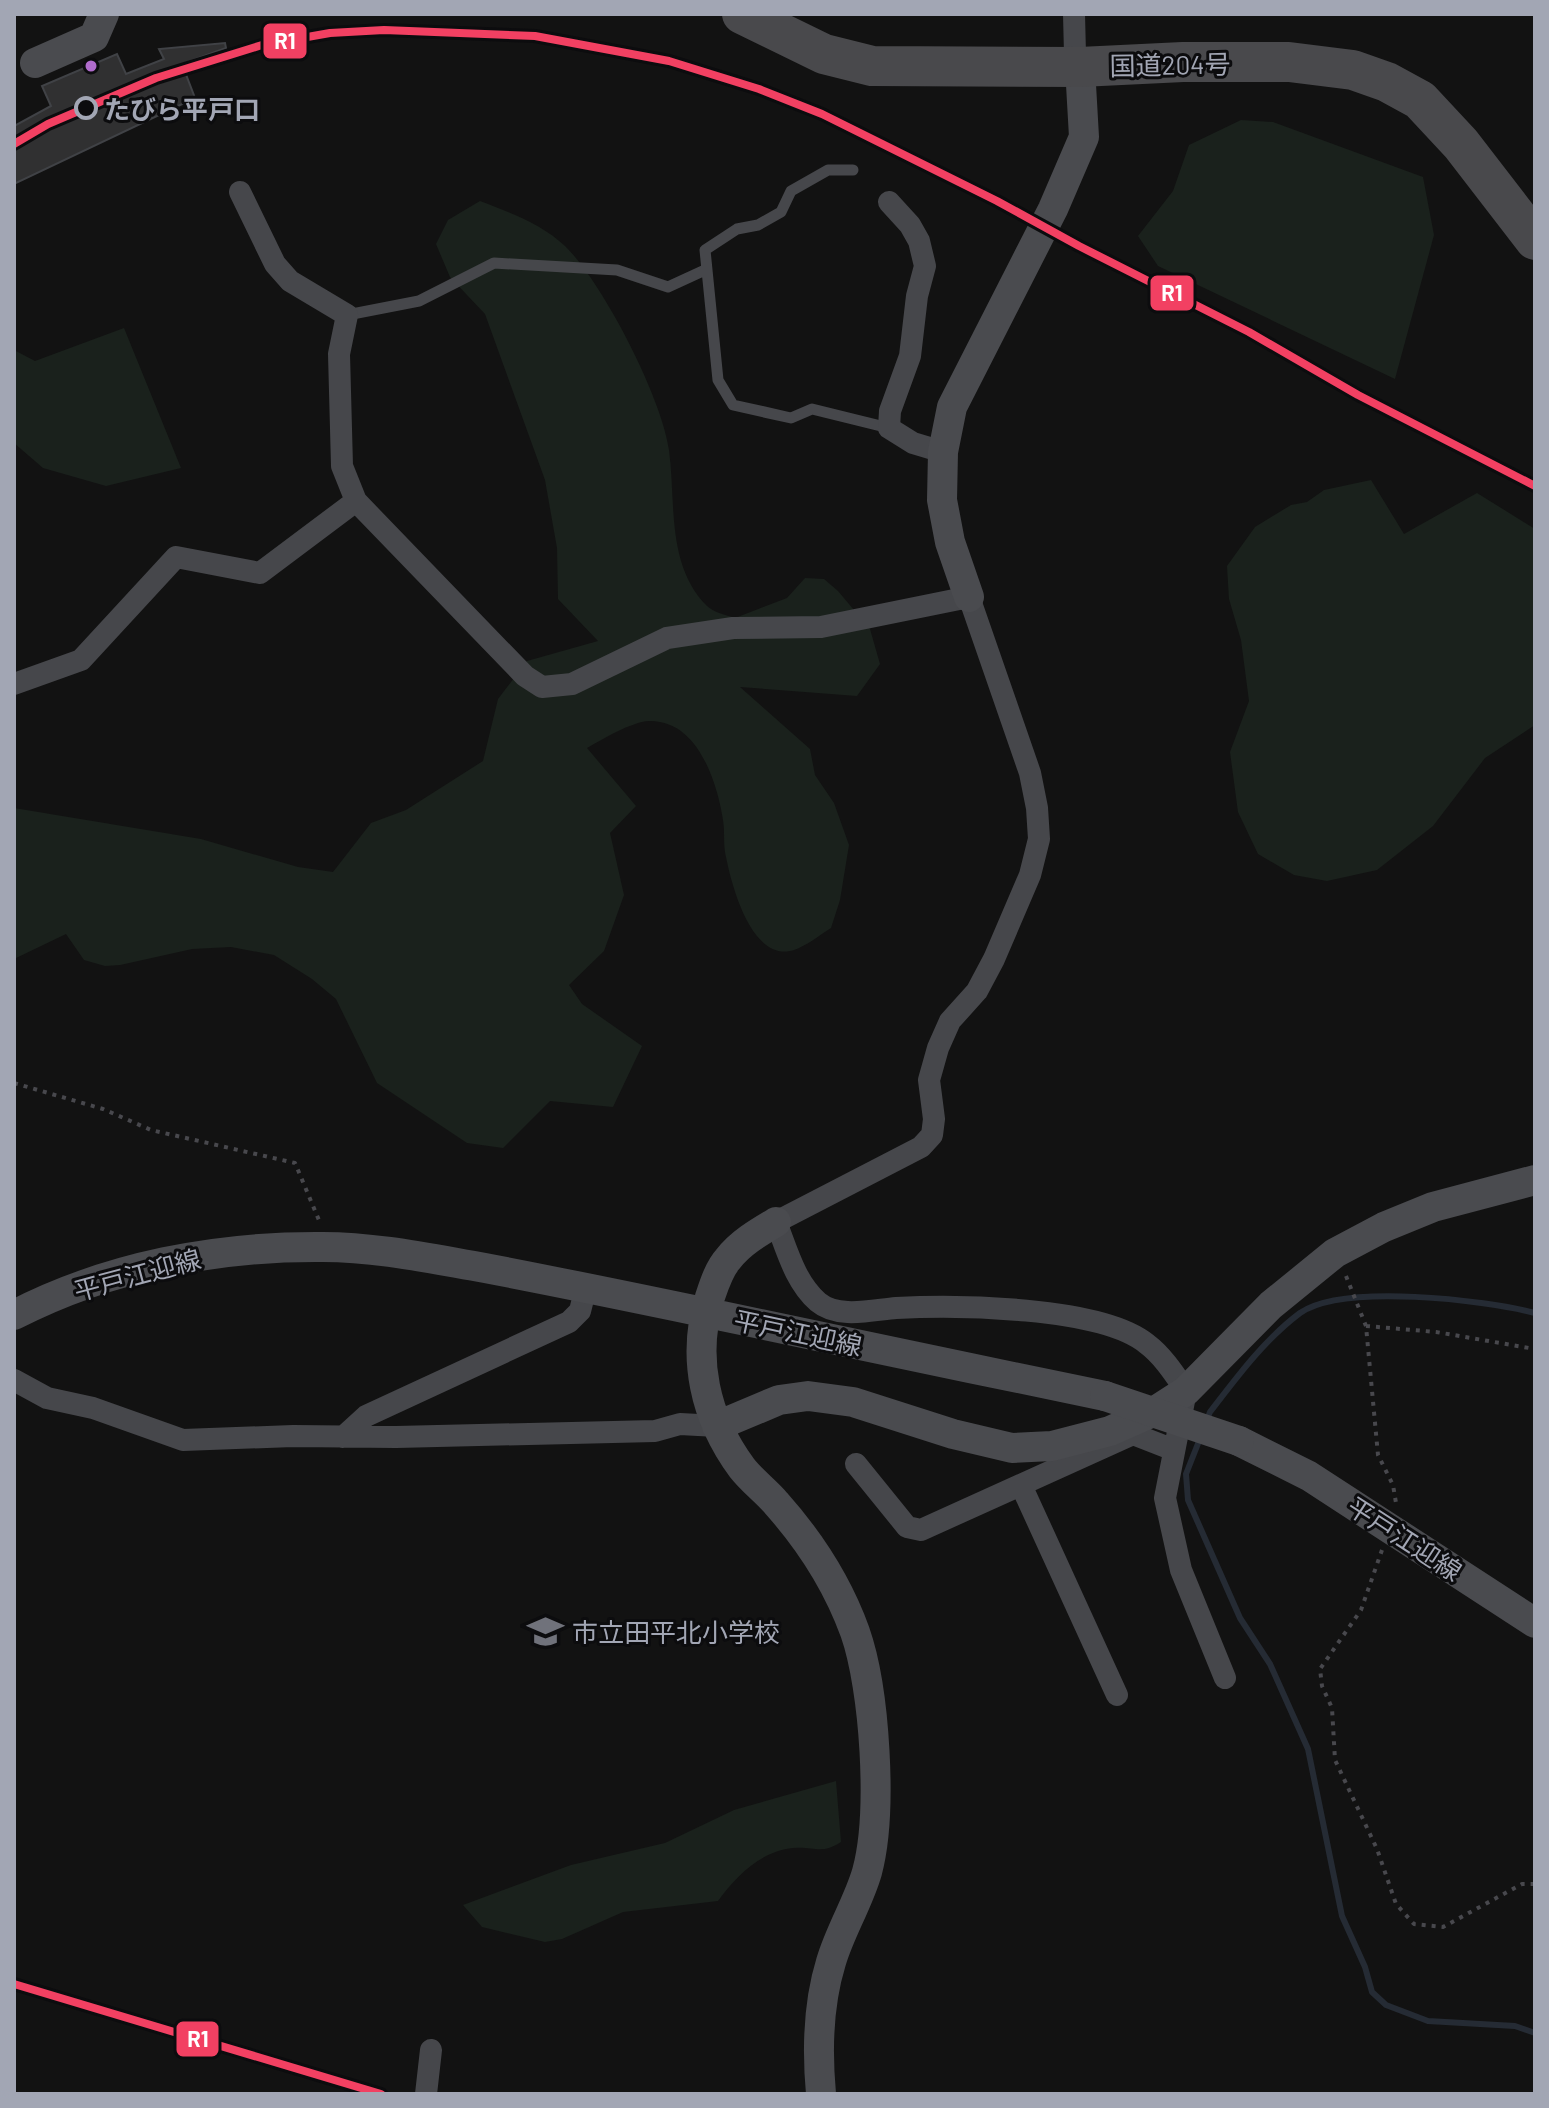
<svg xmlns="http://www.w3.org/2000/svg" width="1549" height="2108" viewBox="0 0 1549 2108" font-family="Barlow,'Noto Sans JP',sans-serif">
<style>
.green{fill:#1a211c}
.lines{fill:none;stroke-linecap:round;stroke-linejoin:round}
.stream{stroke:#252b34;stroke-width:6}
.building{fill:#303031;stroke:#404246;stroke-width:2}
.path{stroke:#48484d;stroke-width:4;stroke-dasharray:4 6;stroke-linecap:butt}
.lane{stroke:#46474b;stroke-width:11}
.street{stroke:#46474b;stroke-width:22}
.secondary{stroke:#4a4b4f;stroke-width:30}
.highway{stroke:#49494c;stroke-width:40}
.secondary-bridge{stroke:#4a4b4f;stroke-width:30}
.rail-1-casing{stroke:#0c0c0e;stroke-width:14}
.rail-1{stroke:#f24062;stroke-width:8}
.bus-dot{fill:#b06ccc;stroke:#0c0c0e;stroke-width:3}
.stop-dot{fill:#0c0c0e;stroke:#a2a6b4;stroke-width:4}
.labels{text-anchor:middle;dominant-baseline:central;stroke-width:6;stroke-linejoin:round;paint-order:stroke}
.street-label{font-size:26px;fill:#a2a6b4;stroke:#0c0c0e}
.stop-label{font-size:26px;font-weight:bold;fill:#a2a6b4;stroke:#0c0c0e;text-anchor:start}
.poi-label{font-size:26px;fill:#a2a6b4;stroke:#0c0c0e;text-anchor:start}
.line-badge{stroke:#0c0c0e;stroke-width:3}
.badge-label{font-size:22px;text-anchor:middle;font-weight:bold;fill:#fff}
</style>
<rect width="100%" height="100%" fill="#121212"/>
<path class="green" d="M1241,120L1273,122L1423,177L1434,235L1395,379L1158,266L1138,236L1173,191L1189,145Z
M480,201C509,212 542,224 565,246C603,283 662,398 669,450C676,502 666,565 707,606C713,612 726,615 735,618L787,598L805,578L824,579L838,591L870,629L880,664L857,696L740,687L810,749L815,775L834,803L849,845L840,900L831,928C820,935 806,946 794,950C752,963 732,887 726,857C723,845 725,832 723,820C717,782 698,720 649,721C631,722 603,739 587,748L636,806L610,833L624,895L604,951L569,985L582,1004L642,1046L613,1107L550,1101L503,1148L467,1143L377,1083L336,999L312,979L274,955L231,947L192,949L120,965L105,966L84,960L66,934L14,959V808L201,839L298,867L333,872L371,823L406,810L483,761L498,699L527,661L598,641L558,599L557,548L545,480L485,314L450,277L436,244L448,220Z
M124,328L181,468L106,486L43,468L14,443V350L35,361Z
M1371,480L1404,534L1477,493L1535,529V725L1485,758L1433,826L1377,870L1327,881L1294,875L1258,854L1238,812L1230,752L1249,701L1241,640L1229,599L1227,566L1255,527L1291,505L1307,502L1324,490Z
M836,1781L841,1842C821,1855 815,1846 793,1848C761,1851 736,1876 718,1901L623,1912L562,1939L545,1942L482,1927L463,1905L571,1865L665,1843L734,1810Z"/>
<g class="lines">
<path class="stream" d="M1206,1422L1210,1412C1237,1377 1264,1340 1300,1313C1343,1283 1485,1300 1535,1313
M1201,1436L1186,1474L1188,1500L1240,1618L1270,1664L1308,1749L1342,1916L1365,1967L1372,1992L1386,2005L1428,2021L1515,2026L1535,2033"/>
</g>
<path class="building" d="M225,43L226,48L182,64L195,98L14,184V126L51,106L42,86L117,54L126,74L164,59L159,49Z"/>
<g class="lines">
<path class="path" d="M14,1083L103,1109L151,1130L295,1163L321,1225
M1346,1276L1366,1326L1378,1455L1393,1485L1396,1503
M1366,1326L1436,1332L1535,1349
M1382,1550L1361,1610L1320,1669L1322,1686L1332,1708L1335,1760L1377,1849L1396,1904L1414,1924L1443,1927L1522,1884H1535"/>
<path class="lane" d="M853,170H828L791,191L781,212L758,225L737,229L705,250L718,380L733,405L791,418L812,409L889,428
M347,315L419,301L494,263L617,270L668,287L705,270"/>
<path class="street" d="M1074,14L1075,54L1080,67
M240,192L275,264L290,281L347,315L339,354L342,466L356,501L525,676L542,687L572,684L667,638L733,628L821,627L969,597L1030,773L1037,808L1039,839L1030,875L994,959L977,991L950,1021L938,1048L929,1080L934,1119L932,1135L921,1147L776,1222C787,1250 795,1282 818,1302C838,1319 872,1310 896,1308C955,1305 1101,1306 1147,1344C1163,1356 1175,1375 1186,1391L1165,1498L1181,1570L1225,1678
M889,202L910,225L919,241L925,266L917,296L910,356L890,411L889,428L913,443L943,452
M14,684L81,660L176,557L260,573L356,501
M14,1380L47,1398L93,1408L183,1440L293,1436L396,1437L655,1431L680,1424L717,1426
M343,1437L366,1416L569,1322L580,1311L586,1287
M856,1464L907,1527L921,1530L1133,1434L1174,1450
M1021,1485L1117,1695
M426,2094L431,2050"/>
<path class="secondary" d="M35,63L94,37L104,14
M969,597L950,542L942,500L943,452L952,407L1053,209L1084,137L1080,67
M776,1222C759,1232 740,1243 728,1259C719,1269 714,1285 710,1297C691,1357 705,1418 742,1468C752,1481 766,1491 776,1503C809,1540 838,1585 855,1632C875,1689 883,1813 867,1872C858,1903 840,1931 831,1962C818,2004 817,2050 821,2094
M14,1315C109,1266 217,1246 323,1247C377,1247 432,1259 485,1268C558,1282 631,1297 703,1312C837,1341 971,1368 1105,1396
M717,1426L779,1400L808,1396L853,1402L953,1434L1012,1448L1052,1446L1110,1431L1155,1411L1186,1391L1271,1305L1335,1253L1384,1227L1433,1207L1535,1180
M1239,1441L1309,1476L1535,1623"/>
<path class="highway" d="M742,14L824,54L872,66L1080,67L1183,62H1289L1353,70L1387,82L1420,100L1461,144L1535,240"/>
<path class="secondary-bridge" d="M1105,1396L1239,1441"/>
<defs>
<path id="rail-1" d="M14,144L48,124L156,78L262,45L330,33L384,30L535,36L669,61L759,89L822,114L997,201L1079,246L1249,332L1358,395L1535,486
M14,1984L381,2094"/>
</defs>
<use href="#rail-1" class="rail-1-casing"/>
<use href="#rail-1" class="rail-1"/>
</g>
<defs>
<symbol id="school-bare" viewBox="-9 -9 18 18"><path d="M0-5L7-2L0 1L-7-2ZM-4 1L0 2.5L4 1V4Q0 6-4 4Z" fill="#70727b" stroke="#0c0c0e" stroke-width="2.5" paint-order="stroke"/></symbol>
</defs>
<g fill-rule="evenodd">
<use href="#school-bare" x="520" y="1606" width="51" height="51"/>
</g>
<circle class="bus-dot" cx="91" cy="66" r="7"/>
<circle class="stop-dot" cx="86" cy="108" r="10"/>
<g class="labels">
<g class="street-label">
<text transform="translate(1170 64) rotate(-1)">国道204号</text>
<text transform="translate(137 1274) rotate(-15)">平戸江迎線</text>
<text transform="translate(798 1332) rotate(12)">平戸江迎線</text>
<text transform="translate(1405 1538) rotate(33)">平戸江迎線</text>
</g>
<g class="stop-label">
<text x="104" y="108">たびら平戸口</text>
</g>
<g class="poi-label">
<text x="572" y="1631">市立田平北小学校</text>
</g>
</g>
<g class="line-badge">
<rect x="262" y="22" width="46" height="38" rx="8" fill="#f24062"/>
<rect x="1149" y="274" width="46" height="38" rx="8" fill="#f24062"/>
<rect x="175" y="2020" width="45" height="38" rx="8" fill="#f24062"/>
</g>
<g class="badge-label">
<text x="285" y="49">R1</text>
<text x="1172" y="301">R1</text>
<text x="198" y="2047">R1</text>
</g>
<rect width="1549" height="2108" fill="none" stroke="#a2a6b4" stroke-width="32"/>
</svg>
